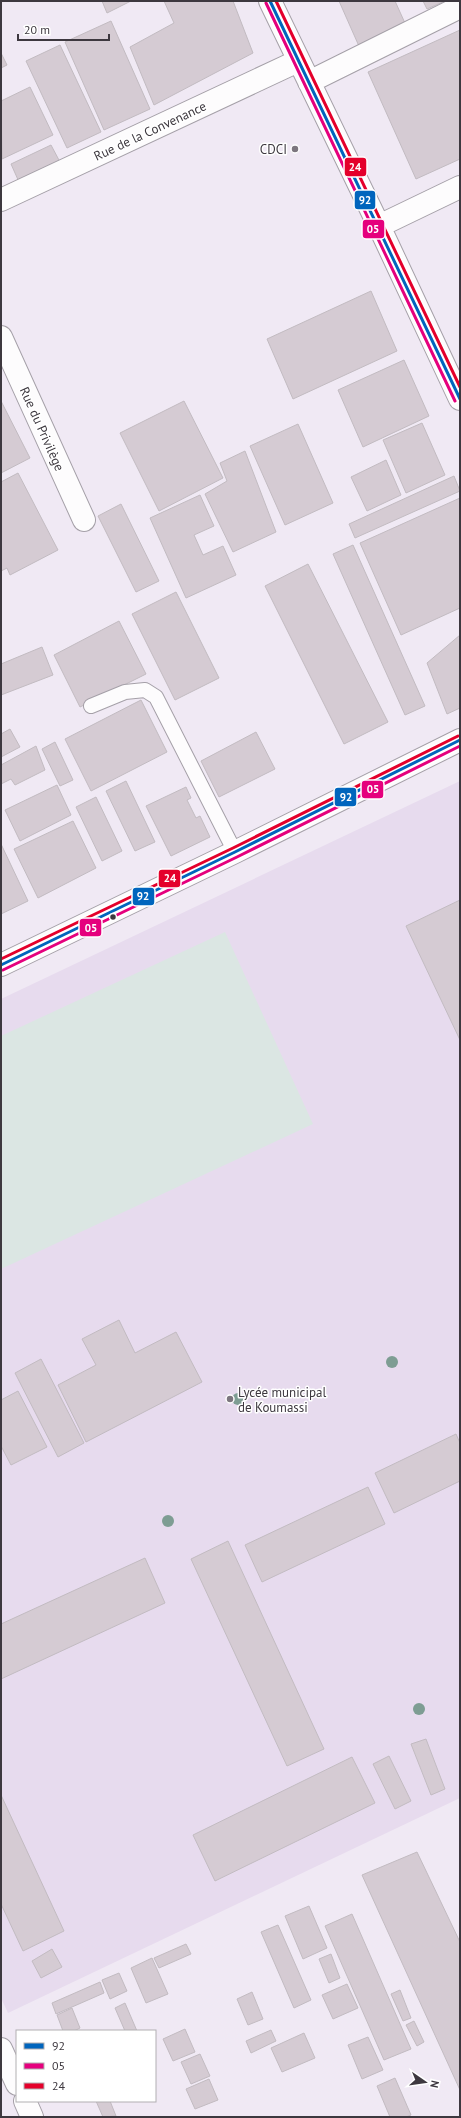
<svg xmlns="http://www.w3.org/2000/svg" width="461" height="2118" viewBox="0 0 461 2118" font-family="'PT Sans',sans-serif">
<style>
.built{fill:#e7dbee}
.green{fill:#dbe6e3}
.building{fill:#d5cbd3;stroke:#c2bbc1}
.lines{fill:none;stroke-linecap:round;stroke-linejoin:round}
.lane-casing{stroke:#a5a0a8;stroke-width:16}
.street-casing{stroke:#a5a0a8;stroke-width:24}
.lane{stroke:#fdfcfd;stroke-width:14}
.street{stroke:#fdfcfd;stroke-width:22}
.bus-1-casing{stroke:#fff;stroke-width:6}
.bus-2-casing{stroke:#fff;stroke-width:6}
.bus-3-casing{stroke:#fff;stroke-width:6}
.bus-1{stroke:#0065bd;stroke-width:3}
.bus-2{stroke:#e5007d;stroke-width:3}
.bus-3{stroke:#e4002b;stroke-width:3}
.tree{fill:#7e9d93}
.poi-dot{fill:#7c767e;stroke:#fff;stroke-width:1.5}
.bus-dot{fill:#3d383f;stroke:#fff;stroke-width:1.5}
.labels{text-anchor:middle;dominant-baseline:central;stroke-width:3;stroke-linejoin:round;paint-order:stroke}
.street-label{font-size:13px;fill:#3d383f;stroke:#fff}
.poi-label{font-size:13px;fill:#3d383f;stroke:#fff;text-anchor:end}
.line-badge{stroke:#fff;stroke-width:1.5}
.badge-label{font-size:11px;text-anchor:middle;font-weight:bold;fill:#fff}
</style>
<rect width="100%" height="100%" fill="#f0e9f4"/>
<path class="built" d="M460,781V1798L8,2013L1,1998V999Z"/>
<path class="green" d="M225,932L313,1124L1,1269V1036Z"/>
<path class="building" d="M102,1H131L107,13Z
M164,1H233L253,53L154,105L130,47L174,23Z
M339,1H395L409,32L362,53Z
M423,1H445L427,9Z
M111,21L150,109L104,130L65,42Z
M460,30V159L416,179L368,72Z
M60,45L101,132L67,148L26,61Z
M1,53L7,65L1,68Z
M30,87L53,135L2,159L1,101Z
M51,145L60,162L19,182L11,164Z
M371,291L397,351L293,399L267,339Z
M404,360L429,416L363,447L338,390Z
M1,401L30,458L1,473Z
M184,401L223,478L159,511L120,433Z
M422,423L445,475L406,493L383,440Z
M298,424L333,503L285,525L250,446Z
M245,451L276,532L233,552L205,494L227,481L220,463Z
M386,460L401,495L367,511L351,477Z
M18,473L58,550L10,575L7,568L1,571V482Z
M454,476L460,491L355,538L349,524Z
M200,495L214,526L194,535L203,555L223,546L236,575L186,598L150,518Z
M460,498V608L401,635L360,543Z
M121,504L159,581L136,592L98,516Z
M353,545L425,706L405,715L333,554Z
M308,564L388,722L344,744L265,586Z
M176,592L219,678L175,700L132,614Z
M119,621L146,674L80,707L54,655Z
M460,635V708L447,714L427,663Z
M42,647L53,675L1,695V664Z
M141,700L167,752L91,791L65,739Z
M10,729L20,747L1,757V734Z
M256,732L275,769L219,797L201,761Z
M55,742L73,780L60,786L42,749Z
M36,746L45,770L15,785L11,779L1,784V765Z
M126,781L155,842L135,851L106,791Z
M57,785L71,815L20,841L5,810Z
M186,787L191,798L187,800L196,818L200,816L210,837L171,856L146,806Z
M96,797L122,851L102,861L76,807Z
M73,821L96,868L38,898L14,849Z
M1,844L28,901L1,914Z
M460,900V1040L406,926Z
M119,1320L135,1353L176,1332L202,1382L86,1442L58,1385L96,1365L82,1339Z
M41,1359L84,1443L58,1457L15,1373Z
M18,1391L47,1447L11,1465L1,1446V1400Z
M456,1434L460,1443V1481L394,1513L375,1473Z
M368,1487L385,1524L262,1582L245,1545Z
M228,1541L324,1749L287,1766L191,1559Z
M145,1558L165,1603L1,1679V1624Z
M426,1739L445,1789L431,1795L411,1744Z
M389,1756L411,1801L395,1809L373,1764Z
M352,1757L375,1803L215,1881L193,1835Z
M1,1795L64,1931L23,1951L1,1904Z
M417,1852L460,1942V2090L362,1875Z
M309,1906L327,1948L303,1959L285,1916Z
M352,1914L411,2049L384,2060L325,1926Z
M278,1925L311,2000L294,2008L261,1932Z
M186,1944L191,1954L159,1968L154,1958Z
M52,1949L62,1967L41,1978L32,1961Z
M331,1954L340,1978L329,1983L319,1959Z
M152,1958L168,1994L146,2003L131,1968Z
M119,1973L127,1991L110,1999L102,1980Z
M100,1982L104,1993L56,2014L52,2003Z
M347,1984L358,2008L333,2019L322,1995Z
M400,1990L411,2018L403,2021L391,1994Z
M252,1992L263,2019L248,2025L237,1999Z
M125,2003L137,2031H125L115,2008Z
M72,2008L80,2028L74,2031H63L57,2015Z
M414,2021L424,2042L417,2046L406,2025Z
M185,2029L195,2052L173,2061L163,2039Z
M271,2030L276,2041L251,2053L246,2041Z
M304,2033L315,2058L282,2072L271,2048Z
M368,2037L383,2070L362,2079L348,2045Z
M200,2054L210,2076L191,2084L181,2062Z
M395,2078L411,2115L406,2117H390L377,2086Z
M209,2079L218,2100L195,2109L186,2089Z
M96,2101H110L116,2116L103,2117Z"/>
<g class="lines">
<defs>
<path id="lane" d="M91,706L125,692L145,690L156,697L235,852"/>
<path id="street" d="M270,1L379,226L460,399
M309,82L460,7
M1,200L298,61
M379,226L460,187
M1,337L84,520
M1,965L235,852L460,740
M1,2049L17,2084
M25,2101L32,2117"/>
</defs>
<use href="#lane" class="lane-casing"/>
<use href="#street" class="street-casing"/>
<use href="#lane" class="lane"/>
<use href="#street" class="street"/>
<defs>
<path id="bus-1" d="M270,1L460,399
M1,965L235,852L460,740"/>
<path id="bus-2" d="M266,3L455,401
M3,970L237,857L460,746"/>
<path id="bus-3" d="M276,1L460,387
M1,959L233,848L458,736"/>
</defs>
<use href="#bus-1" class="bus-1-casing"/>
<use href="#bus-2" class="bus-2-casing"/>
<use href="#bus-3" class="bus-3-casing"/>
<use href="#bus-1" class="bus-1"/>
<use href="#bus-2" class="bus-2"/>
<use href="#bus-3" class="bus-3"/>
</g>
<g class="tree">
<circle cx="392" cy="1362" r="6"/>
<circle cx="238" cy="1399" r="6"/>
<circle cx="168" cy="1521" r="6"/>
<circle cx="419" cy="1709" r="6"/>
</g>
<g class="poi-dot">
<circle cx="295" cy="149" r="4"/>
<circle cx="230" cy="1399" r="4"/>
</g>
<circle class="bus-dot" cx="113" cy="917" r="3.5"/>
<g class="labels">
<g class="street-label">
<text transform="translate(150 131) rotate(-25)">Rue de la Convenance</text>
<text transform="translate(42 429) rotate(66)">Rue du Privilège</text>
</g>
<g class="poi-label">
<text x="287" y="149">CDCI</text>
<text x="238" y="1392" text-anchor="start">Lycée municipal<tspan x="238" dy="15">de Koumassi</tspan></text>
</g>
</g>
<g class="line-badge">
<rect x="344" y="157" width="23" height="20" rx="4" fill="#e4002b"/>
<rect x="354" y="190" width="22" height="20" rx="4" fill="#0065bd"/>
<rect x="362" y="219" width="23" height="20" rx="4" fill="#e5007d"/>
<rect x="361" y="780" width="23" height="19" rx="4" fill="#e5007d"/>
<rect x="334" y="787" width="23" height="20" rx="4" fill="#0065bd"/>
<rect x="158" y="869" width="23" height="19" rx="4" fill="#e4002b"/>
<rect x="132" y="887" width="23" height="19" rx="4" fill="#0065bd"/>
<rect x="79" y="918" width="23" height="19" rx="4" fill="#e5007d"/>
</g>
<g class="badge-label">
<text x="355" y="171">24</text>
<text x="365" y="204">92</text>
<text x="373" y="233">05</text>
<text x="373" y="793">05</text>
<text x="346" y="801">92</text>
<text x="170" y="882">24</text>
<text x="143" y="900">92</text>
<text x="91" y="932">05</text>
</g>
<rect width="461" height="2118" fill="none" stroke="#3d383f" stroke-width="4"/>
<rect x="16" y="2030" width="140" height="72" fill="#ffffff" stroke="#b1afb2"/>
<rect x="24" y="2043" width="20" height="6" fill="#0065bd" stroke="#b1afb2"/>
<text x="52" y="2050" font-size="12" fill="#3d383f">92</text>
<rect x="24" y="2063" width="20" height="6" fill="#e5007d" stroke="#b1afb2"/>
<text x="52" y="2070" font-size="12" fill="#3d383f">05</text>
<rect x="24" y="2083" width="20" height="6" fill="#e4002b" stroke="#b1afb2"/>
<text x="52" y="2090" font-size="12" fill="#3d383f">24</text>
<g transform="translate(425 2082) rotate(103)" stroke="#ffffff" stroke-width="3" paint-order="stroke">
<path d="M0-3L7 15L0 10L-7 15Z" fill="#3d383f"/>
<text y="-6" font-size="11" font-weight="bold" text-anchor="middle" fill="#3d383f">N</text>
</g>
<path d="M18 34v6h91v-6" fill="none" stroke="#3d383f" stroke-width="2"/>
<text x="24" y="34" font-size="12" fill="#3d383f" stroke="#ffffff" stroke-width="3" paint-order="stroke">20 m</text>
</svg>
